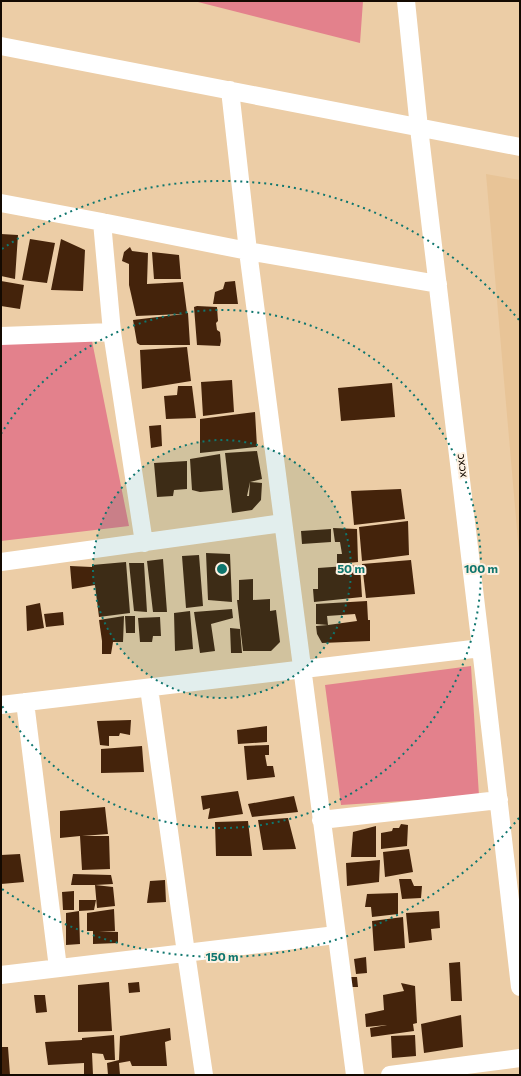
<svg xmlns="http://www.w3.org/2000/svg" width="521" height="1076" viewBox="0 0 521 1076" font-family="Commissioner,sans-serif">
<style>
.built{fill:#e8c497}
.green{fill:#e3818c}
.building{fill:#44230b;fill-rule:evenodd}
.lines{fill:none;stroke-linecap:round;stroke-linejoin:round}
.minor{stroke:#fff;stroke-width:18}
.ring{fill:none;stroke:#0f766e;stroke-width:2;stroke-dasharray:2 4}
.labels{text-anchor:middle;dominant-baseline:central;stroke-width:4;stroke-linejoin:round;paint-order:stroke}
.street-label{font-size:12px;fill:#140a01;stroke:#fef1e2}
.centre{fill:#0f766e;stroke:#fef1e2;stroke-width:2}
.ring-label{font-size:12px;text-anchor:middle;font-weight:bold;fill:#0f766e;stroke:#fef1e2;stroke-width:4;stroke-linejoin:round;paint-order:stroke}
</style>
<rect width="100%" height="100%" fill="#eccda6"/>
<path class="built" d="M486,174L520,180V564Z"/>
<path class="green" d="M194,1H363L360,43Z
M92,341L129,526L1,541V343Z
M471,666L479,796L341,805L325,685Z"/>
<path class="building" d="M1,234L18,235L15,279L1,276Z
M30,239L55,243L47,283L22,280Z
M61,239L85,250L83,291L51,290Z
M130,247L132,251L148,253L147,284L183,282L187,313H188L190,345H140L137,343L133,320L183,314L136,316L129,285V264L122,261L124,252Z
M152,252L179,255L181,279H154Z
M1,281L24,285L20,309L1,306Z
M235,281L238,304H213L215,292L223,289L225,282Z
M197,306L217,307L218,321L216,323L217,330L220,332L221,341L220,346L197,345L194,307Z
M187,347L191,381L142,389L140,350Z
M232,380L234,412L203,416L201,382Z
M392,383L395,417L341,421L338,388Z
M178,386H192L196,418L166,419L164,396L177,395Z
M255,412L257,447L200,453V419Z
M161,425L162,446L151,448L149,426Z
M257,451L262,479L250,482L247,496H249L250,482L262,483L261,500L252,510L232,513L225,453Z
M220,454L223,490L200,492L192,490L190,459Z
M187,461V489L174,490L173,496L157,497L154,463Z
M401,489L405,519L354,525L351,491Z
M408,521L409,555L362,561L359,527Z
M333,528L357,529L358,562L337,564V554H342L340,542H335Z
M331,529V542L302,544L301,531Z
M206,553L230,554L232,602L208,600Z
M199,555L203,606L186,608L182,556Z
M163,559L167,612H153L147,561Z
M411,560L415,594L366,598L362,564Z
M126,562L130,613L99,617L95,585L72,589L70,566L92,567V565Z
M129,563H144L147,612L134,611Z
M360,565L362,597L314,602L313,589H318V568Z
M253,579V600L270,599V611L276,610L280,642L271,651H243L237,600H239V580Z
M367,601L368,620H370V641L322,643L317,634L316,626L328,625L316,624V604ZM355,614L357,621L328,625L327,616Z
M40,603L44,628L27,631L26,606Z
M232,609L233,618L211,624L215,651L200,653L194,612Z
M190,611L193,649L175,651L174,613Z
M63,612L64,625L46,627L44,614Z
M124,616L123,642H113L111,654H102V641L99,620Z
M125,616H135V633H126Z
M160,617L161,636H153L152,642H140L138,618Z
M230,628L240,629L242,653H231Z
M131,720L130,735L120,733L119,736H109V746L100,745L97,721Z
M267,726V742L238,744L237,730Z
M269,745V755H265L267,766H273L275,777L247,780L244,746Z
M142,746L144,772L101,773V749Z
M238,791L243,814L208,819L210,808L203,810L201,796Z
M294,796L298,812L252,817L248,804Z
M105,807L108,834L82,836H109L110,869L82,870L80,836L60,838V811Z
M288,818L296,849L263,850L258,820Z
M248,821L252,856H216L215,822Z
M401,824L408,825L407,846L381,849V833L392,831L393,828H399Z
M376,826V857H351L353,832Z
M409,849L413,872L385,877L383,852Z
M20,854L24,882L1,884V855Z
M380,860L379,882L347,886L346,863Z
M73,874L111,875L113,884L95,885L113,887L115,906L97,908L95,885H71Z
M399,879H411L414,886H422L421,898L402,899Z
M165,880L166,902L147,903L150,881Z
M74,891V910H63L62,892Z
M398,893V914L372,917L371,907H365L367,894Z
M79,900H96L94,910L79,911Z
M114,909L115,931H99L118,932V943L93,944V931H87V913Z
M79,911L80,944L66,945V913Z
M439,911L440,928L431,929L432,940L409,943L406,913Z
M403,917L405,948L374,951L372,921Z
M366,957L367,973L356,974L354,959Z
M460,962L462,1001H451L449,963Z
M345,977H357L358,987H345Z
M109,982L112,1031L78,1032V985Z
M139,982L140,992L129,993L128,983Z
M401,983L415,986L417,1023L413,1024L414,1031L371,1037L370,1028L387,1025L366,1027L365,1014L384,1010L383,995L404,991Z
M34,995H45L47,1012L36,1013Z
M461,1015L463,1047L424,1053L421,1024Z
M170,1028L171,1040L165,1042L167,1066H132L130,1061L119,1063L120,1075H108L107,1063L119,1060L120,1036Z
M114,1035L115,1060H105L103,1054L92,1053L93,1075H84V1063L48,1065L45,1042L82,1040V1038Z
M415,1035L416,1056L392,1058L391,1036Z
M1,1047H8L10,1075H1Z"/>
<g class="lines">
<path class="minor" d="M406,1L419,128L481,648L520,987
M1,46L520,147
M230,90L248,251L355,1075
M1,203L102,222L248,251L438,284
M102,222L112,332L144,543
M1,336L112,332
M1,562L283,523
M149,688L186,953L204,1075
M25,702L58,968
M1,705L481,648
M321,820L499,800
M1,975L336,935
M390,1075L520,1058"/>
</g>
<circle cx="222" cy="569" r="129" fill="#0f766e" fill-opacity=".12"/>
<g class="ring">
<circle cx="222" cy="569" r="129"/>
<path d="M1 434A259 259 0 1 1 1 704"/>
<path d="M519 818A388 388 0 0 1 2 889M2 249A388 388 0 0 1 519 320"/>
</g>
<g class="labels">
<g class="street-label">
<text transform="translate(460 466) rotate(-97)">xcxc</text>
</g>
</g>
<circle cx="222" cy="569" r="6" class="centre"/>
<g class="ring-label">
<text x="351" y="573">50 m</text>
<text x="481" y="573">100 m</text>
<text x="222" y="961">150 m</text>
</g>
<rect width="521" height="1076" fill="none" stroke="#140a01" stroke-width="4"/>
</svg>
